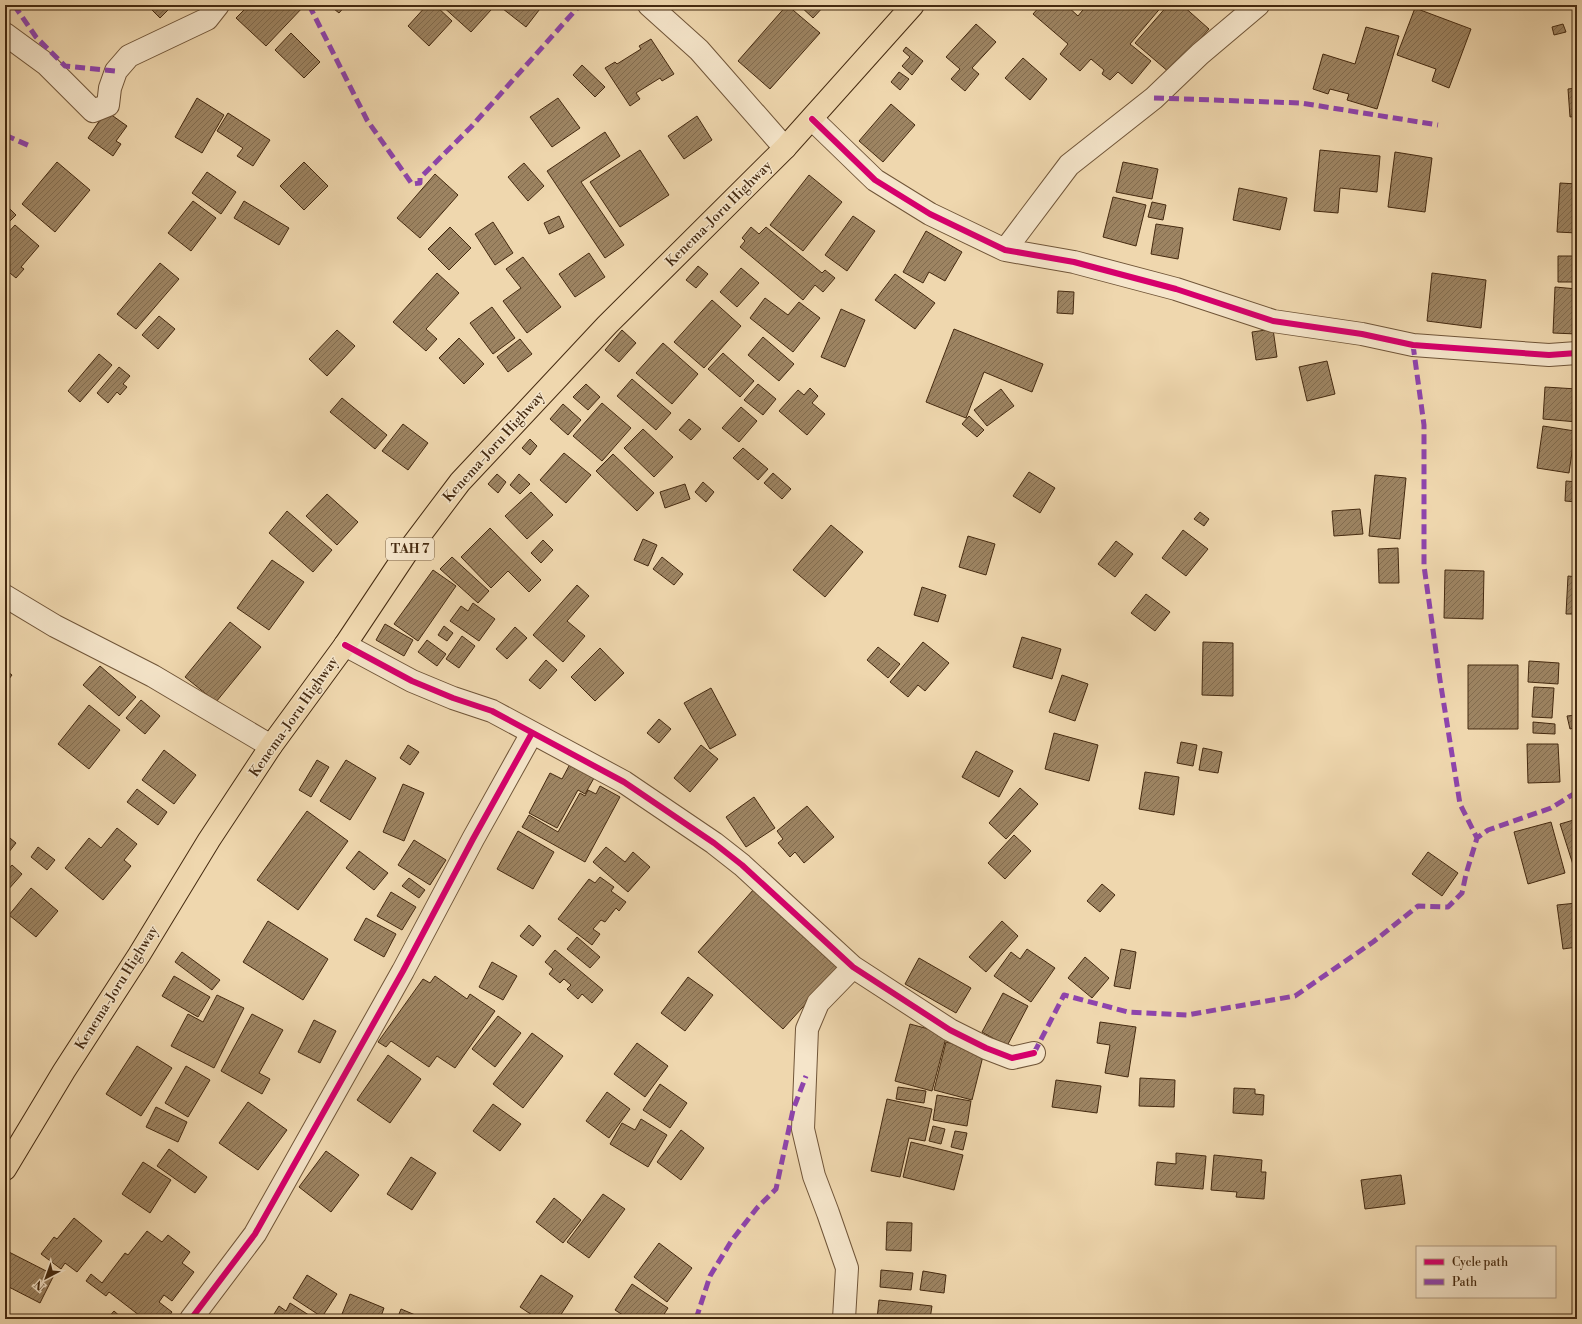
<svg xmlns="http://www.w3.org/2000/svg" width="1582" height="1324" viewBox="0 0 1582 1324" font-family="'Libre Bodoni',serif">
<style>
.building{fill:url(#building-hatch);stroke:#452a10}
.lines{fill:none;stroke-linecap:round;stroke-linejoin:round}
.street-casing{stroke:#705538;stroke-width:24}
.highway-casing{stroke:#452a10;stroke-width:24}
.street{stroke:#f5e5ca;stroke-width:22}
.highway{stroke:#efd7ae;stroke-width:22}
.quiet{stroke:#8e44ad;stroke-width:5;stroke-dasharray:10 5;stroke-linecap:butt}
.cycleway-casing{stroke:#f5e5ca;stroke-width:8}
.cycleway{stroke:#d6006c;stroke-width:6}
.labels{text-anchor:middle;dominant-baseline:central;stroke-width:3;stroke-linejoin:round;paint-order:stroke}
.shield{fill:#f5e5ca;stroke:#7a6248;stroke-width:1}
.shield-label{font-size:13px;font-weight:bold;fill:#452a10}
.street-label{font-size:14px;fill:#452a10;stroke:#f5e5ca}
</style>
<defs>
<pattern id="building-hatch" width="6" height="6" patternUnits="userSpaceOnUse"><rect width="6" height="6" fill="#9d8462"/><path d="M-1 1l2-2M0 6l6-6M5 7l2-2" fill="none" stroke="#826c4f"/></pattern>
</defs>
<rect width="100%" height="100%" fill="#efd7ae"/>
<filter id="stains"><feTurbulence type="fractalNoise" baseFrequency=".005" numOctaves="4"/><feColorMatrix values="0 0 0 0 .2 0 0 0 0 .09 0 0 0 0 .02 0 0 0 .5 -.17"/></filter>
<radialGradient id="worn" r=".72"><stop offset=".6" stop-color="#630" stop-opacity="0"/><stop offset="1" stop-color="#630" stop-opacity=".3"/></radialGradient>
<path class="building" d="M147,5H173L160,18Z
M249,5H305L266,46L236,18Z
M329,5H346L339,13Z
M427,5H435L452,21L429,46L408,26Z
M441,5H485L491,10L471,32Z
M498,5H543L526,27Z
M787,5L820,33L770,89L738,61Z
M799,5H825L813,18Z
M1041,5H1066L1078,16L1087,5H1163L1130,44L1151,61L1132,84L1118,72L1110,80L1102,74L1104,70L1091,59L1080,71L1060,54L1068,44L1033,14Z
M1168,5H1182L1209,29L1170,73L1135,43Z
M1415,8L1471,29L1449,88L1432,81L1436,69L1397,55Z
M976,24L996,42L972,68L979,74L965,91L951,79L960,69L946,57Z
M1563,24L1566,32L1554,35L1552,27Z
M1366,27L1399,36L1377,109L1347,100L1349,94L1330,89L1328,94L1313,89L1323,54L1355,64Z
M291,33L320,62L304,78L275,50Z
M651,39L674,74L662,81L660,78L636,93L640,99L630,106L605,68L615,62L617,64L641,49L639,46Z
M906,47L923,61L912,75L902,66L910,57L903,51Z
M1023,58L1047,79L1030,100L1005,78Z
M582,65L605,87L595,97L573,75Z
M899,72L909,79L900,90L891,82Z
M1577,88V116L1570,117L1568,89Z
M197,98L224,115L202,153L175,137Z
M558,98L580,128L552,147L530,117Z
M891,104L915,125L883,162L859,141Z
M106,111L127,126L116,141L121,144L113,156L88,138Z
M228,113L270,140L253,166L237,156L243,148L217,131Z
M697,116L712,140L684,159L668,136Z
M605,132L620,156L581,182L624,245L605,258L547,171Z
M640,150L669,195L620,227L590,182Z
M1320,150L1380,156L1377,192L1340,188L1338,213L1314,211Z
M1395,152L1432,158L1425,212L1388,207Z
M57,162L90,190L55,232L22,204Z
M304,162L328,186L304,210L280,186Z
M1123,162L1158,169L1152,199L1116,192Z
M524,163L544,186L528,201L508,177Z
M207,172L236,192L221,214L192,193Z
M435,174L458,195L420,238L397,218Z
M809,175L842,202L803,251L770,225Z
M1560,183L1577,184V233L1557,232Z
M1239,188L1287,198L1280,230L1233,220Z
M1113,197L1146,205L1136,246L1103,237Z
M193,201L216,218L191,251L168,233Z
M244,201L289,228L279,245L234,218Z
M1152,202L1166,205L1163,220L1148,217Z
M5,204L16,215L5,226Z
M559,216L564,227L549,234L544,223Z
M853,216L875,231L847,271L825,255Z
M493,222L513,253L495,265L475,234Z
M1156,224L1183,228L1178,259L1151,254Z
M15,225L39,246L21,267L24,269L16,278L5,269V236Z
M450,227L471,248L449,270L428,249Z
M751,227L759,234L766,227L822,273L825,270L835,278L823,292L815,285L803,300L740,247L745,241L742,238Z
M926,231L962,252L945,281L929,272L923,283L903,272Z
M589,253L605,277L575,297L559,274Z
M1558,256H1577V282H1558Z
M523,257L561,307L527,333L503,301L521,288L506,269Z
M160,263L179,279L136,329L117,314Z
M698,266L708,274L696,288L686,280Z
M741,268L759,283L737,307L720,292Z
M437,273L459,293L426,329L437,339L426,351L393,322Z
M1432,273L1486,280L1481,328L1427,321Z
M895,274L935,303L915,329L875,300Z
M1555,287L1577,289V334L1553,333Z
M1058,291L1074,292L1073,314L1057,313Z
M765,298L788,315L799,302L820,318L793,352L750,318Z
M712,300L741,326L704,368L674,342Z
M492,307L515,338L493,354L470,323Z
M841,309L865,320L845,367L821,357Z
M159,316L175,329L158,349L142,335Z
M954,329L1043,364L1032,392L984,372L966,418L926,402Z
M1273,329L1277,357L1256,360L1252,332Z
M337,330L355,346L327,376L309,359Z
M622,330L636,343L619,362L605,350Z
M763,337L794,364L779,381L748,355Z
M459,338L484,364L464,384L439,358Z
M520,339L532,354L508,372L497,357Z
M663,343L698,374L672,404L636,373Z
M723,353L754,381L740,397L708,369Z
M99,354L112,365L80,402L68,391Z
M1327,361L1335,394L1307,401L1299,367Z
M119,367L130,376L123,384L127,387L120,395L117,392L108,403L97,393Z
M632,379L671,413L656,430L617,396Z
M586,384L600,397L588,410L573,397Z
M758,384L776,399L763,415L744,400Z
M1545,387L1577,389V422L1543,419Z
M810,388L818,396L812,403L825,414L807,435L779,411L798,390L804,395Z
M1001,389L1014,406L987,426L974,410Z
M342,398L387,435L375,449L330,412Z
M602,403L631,428L602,461L573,436Z
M563,404L581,420L568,435L550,419Z
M741,407L757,421L739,442L722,428Z
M969,416L984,430L977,437L962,424Z
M689,419L701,429L691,440L679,430Z
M403,424L428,443L408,470L382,451Z
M1543,426L1575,431L1569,473L1537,468Z
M643,429L673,457L654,477L624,448Z
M530,439L537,446L530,455L522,448Z
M743,448L768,469L758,480L733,458Z
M564,453L591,475L566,503L540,480Z
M613,454L654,493L637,511L596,471Z
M1029,472L1055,488L1040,513L1013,496Z
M773,473L791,489L782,499L764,483Z
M497,474L506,482L498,493L488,484Z
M519,474L530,484L520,494L510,485Z
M1375,475L1406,478L1400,539L1369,536Z
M1566,481L1577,482V502L1565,501Z
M703,482L714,492L706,502L695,492Z
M685,484L690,499L665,508L660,492Z
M531,492L553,515L527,539L505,516Z
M327,494L358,522L337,545L306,516Z
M1360,509L1363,534L1334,536L1332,511Z
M287,511L332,550L313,572L269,533Z
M1200,512L1209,519L1204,526L1194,519Z
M831,525L863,552L825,597L793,570Z
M490,528L541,580L529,592L508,571L491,588L461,557Z
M1183,530L1208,549L1186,576L1162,558Z
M968,536L995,544L986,575L959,567Z
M643,539L657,545L648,566L634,560Z
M543,540L553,550L541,563L531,553Z
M1116,541L1133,554L1115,577L1098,564Z
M1398,548L1399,583H1379L1378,549Z
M452,557L489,591L478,603L440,569Z
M662,557L683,574L674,585L653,569Z
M272,560L304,582L269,630L237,608Z
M433,570L456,586L418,641L394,624Z
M1445,570L1484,571L1483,619L1444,618Z
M1568,576L1577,577V614H1566Z
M577,585L589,596L567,621L585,636L563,662L533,635Z
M922,587L946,595L938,622L914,615Z
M1146,594L1170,612L1155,631L1131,613Z
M473,603L495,619L479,641L450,621L461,606L468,611Z
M230,622L261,647L216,702L185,677Z
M385,624L413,640L404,656L376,640Z
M444,626L453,633L447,641L438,635Z
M515,627L527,638L507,659L496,649Z
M462,636L475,646L459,668L446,659Z
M1022,637L1061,649L1052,679L1013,667Z
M427,640L446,654L437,666L418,652Z
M923,642L949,663L925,691L918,685L908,697L890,682Z
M1203,642L1233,643V696L1202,695Z
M878,647L900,664L888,678L867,660Z
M600,648L624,673L595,701L571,677Z
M546,660L557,670L540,689L529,680Z
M1529,661L1559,663L1558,684L1528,682Z
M1468,665H1518V729H1468Z
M100,666L136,697L119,716L83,685Z
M5,670L12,675L5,684Z
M1062,675L1088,684L1075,721L1049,712Z
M1534,687L1554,688L1552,718L1532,717Z
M711,688L736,735L710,749L684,703Z
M141,700L160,716L145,734L126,718Z
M89,705L120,730L89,769L58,744Z
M1577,715V727L1570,729L1567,716Z
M659,719L671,729L659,743L647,733Z
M1533,722L1555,724V734L1533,733Z
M1054,733L1098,745L1089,781L1045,769Z
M1577,736V757L1573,737Z
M1181,742L1197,745L1193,766L1177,763Z
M1527,744H1558L1560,782L1528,783Z
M408,745L419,752L410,765L400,758Z
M701,745L718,759L690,792L674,778Z
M1203,748L1222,752L1218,773L1199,770Z
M164,750L196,775L174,804L142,780Z
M976,751L1013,771L999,797L962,777Z
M317,760L329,767L311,797L299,790Z
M346,760L376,778L350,820L320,801Z
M570,764L594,778L585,794L578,790L557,828L529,813L550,773L562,779Z
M1145,772L1179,777L1174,815L1139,809Z
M403,784L424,793L404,841L383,832Z
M600,786L620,797L585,862L522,827L529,815L558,832L580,793L585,796L588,790L596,794Z
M1020,788L1038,804L1006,839L989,823Z
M137,789L167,812L158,825L127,802Z
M754,797L775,828L746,847L726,817Z
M807,806L834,837L804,863L795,852L790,857L778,843L783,839L777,831Z
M307,811L348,841L298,910L257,880Z
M1577,819V873L1576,874L1560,824Z
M1551,822L1565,873L1528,884L1514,832Z
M117,828L137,844L124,860L131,866L103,900L65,868L89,838L101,848Z
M518,831L554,852L533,889L497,869Z
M5,834L16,843L5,857Z
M1014,835L1031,851L1005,879L988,863Z
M414,840L446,860L430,885L398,865Z
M38,847L55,860L47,870L31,857Z
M606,847L625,862L633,852L650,867L628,892L593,862Z
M359,851L388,873L374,890L346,868Z
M1428,852L1458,873L1442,896L1412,874Z
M12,865L22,874L7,891L5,889V873Z
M600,877L614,887L611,891L626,902L619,911L616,908L605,922L601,920L593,929L600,934L592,945L558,919L589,879L595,883Z
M409,878L425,890L419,898L402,886Z
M1102,884L1115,895L1100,912L1087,901Z
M31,888L58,911L36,937L9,915Z
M754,889L840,966L783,1029L698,952Z
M391,892L416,907L402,930L377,916Z
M1577,903V947L1563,949L1557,905Z
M366,918L396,934L384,957L354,940Z
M268,921L328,959L303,1000L243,962Z
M1002,921L1018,936L986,972L969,957Z
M529,925L541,936L533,946L520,936Z
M577,937L600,957L590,968L567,949Z
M1027,949L1055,968L1031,1002L994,976L1011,952L1020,959Z
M1121,949L1136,952L1130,989L1114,986Z
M555,950L603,990L592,1003L582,994L578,999L567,989L571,985L564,979L560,983L549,974L553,969L545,962Z
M182,952L220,980L212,990L175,962Z
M1085,957L1109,978L1092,998L1068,978Z
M919,958L971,988L956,1013L905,984Z
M492,962L517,976L503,1000L479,987Z
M174,976L210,997L198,1017L162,996Z
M435,976L467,999L470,994L495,1011L455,1068L437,1056L429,1067L391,1041L386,1047L378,1042L423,979L430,983Z
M688,977L713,995L685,1031L661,1013Z
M1003,993L1028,1006L1007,1046L982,1032Z
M217,995L244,1008L214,1068L171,1046L188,1014L203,1022Z
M252,1014L283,1030L259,1073L270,1079L262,1094L221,1071Z
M498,1016L521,1033L495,1067L472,1049Z
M314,1020L336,1031L320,1063L298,1052Z
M1100,1022L1136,1027L1128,1077L1105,1073L1110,1045L1097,1043Z
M910,1024L947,1034L932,1091L895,1081Z
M532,1033L563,1056L523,1108L493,1084Z
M946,1042L984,1052L972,1100L934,1090Z
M637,1043L668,1066L645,1097L614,1074Z
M137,1046L172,1068L141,1116L106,1094Z
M388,1055L421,1079L390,1123L357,1100Z
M186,1066L210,1080L188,1117L165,1103Z
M1140,1078L1175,1080L1174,1107L1139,1106Z
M1056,1080L1101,1086L1097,1113L1052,1107Z
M660,1084L687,1103L670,1128L643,1110Z
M898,1087L926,1091L924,1103L896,1099Z
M1234,1088L1255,1089V1094L1264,1095L1263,1115L1233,1113Z
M607,1092L630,1109L609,1138L586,1121Z
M937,1095L971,1101L967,1126L933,1120Z
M887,1099L932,1109L925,1141L909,1138L900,1177L871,1171Z
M248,1102L287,1130L258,1170L219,1143Z
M493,1104L521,1124L500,1151L473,1131Z
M156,1107L187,1122L178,1142L146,1127Z
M641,1119L667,1135L648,1167L610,1144L622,1123L635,1130Z
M933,1126L945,1129L941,1144L929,1141Z
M681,1130L704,1148L681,1180L657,1162Z
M955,1131L967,1133L963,1150L951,1147Z
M911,1142L963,1155L954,1190L903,1177Z
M169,1149L207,1177L195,1193L157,1166Z
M326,1151L359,1175L331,1212L299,1187Z
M1176,1153L1206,1156L1203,1189L1155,1185L1157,1162L1176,1164Z
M1214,1155L1262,1160L1261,1172H1266L1264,1199L1236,1197L1237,1192L1211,1190Z
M411,1157L436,1173L412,1210L387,1194Z
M143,1162L171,1180L150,1213L122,1194Z
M1401,1175L1405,1204L1365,1209L1361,1180Z
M603,1194L625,1209L589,1258L567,1242Z
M554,1198L581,1220L563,1243L536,1222Z
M74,1218L102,1241L77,1272L65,1263L61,1269L41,1254L54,1237L57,1239Z
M887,1222L912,1223L911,1251L886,1250Z
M147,1231L162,1242L168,1235L190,1252L182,1263L194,1272L172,1301L164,1295L159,1302L172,1312L167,1319H144L109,1292L106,1296L86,1281L91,1274L102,1283L125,1253L128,1255Z
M659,1243L692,1268L667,1302L634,1277Z
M5,1250L54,1275L40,1303L5,1285Z
M881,1270L913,1273L911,1290L880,1287Z
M923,1271L946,1275L944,1293L920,1290Z
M307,1275L337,1294L322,1317L293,1298Z
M541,1275L573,1296L558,1319H538L520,1307Z
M632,1284L668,1308L661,1319H629L615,1310Z
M350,1294L384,1308L380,1319H340Z
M879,1300L932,1306L930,1319H877Z
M290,1303L315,1319H271L279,1306L286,1311Z
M401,1309L420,1317L419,1319H397Z
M114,1311L123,1319H107Z"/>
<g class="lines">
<defs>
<path id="street" d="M649,5L699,50L785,148
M5,34L46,64L93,111L108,105L110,88L116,71L129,56L207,19L218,5
M812,119L875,180L930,214L1005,250L1074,262L1176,289L1273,321L1362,334L1413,345L1549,355L1577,353
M1005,250L1069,165L1154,98L1200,54L1258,5
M5,596L55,626L153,676L271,746
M345,645L412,681L453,698L492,711L624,782L714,843L742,865L853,967L950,1030L986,1048L1012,1058L1034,1053
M191,1319L255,1234L403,971L473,839L532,733
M844,1319L847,1268L828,1213L814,1176L803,1129L807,1029L818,1003L853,967"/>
<path id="highway" d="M5,1169L64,1071L139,955L209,840L271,746L345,645L405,555L460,482L607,325L785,148L913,5"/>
</defs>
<use href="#street" class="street-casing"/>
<use href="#highway" class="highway-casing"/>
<use href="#street" class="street"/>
<use href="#highway" class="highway"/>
<path class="quiet" d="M14,5L36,37L65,66L116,71
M309,5L367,120L412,184L420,183V178L471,127L580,5
M1154,98L1301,103L1438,125
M5,135L32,147
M1413,345L1424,425V566L1440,680L1460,804L1477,838
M1034,1053L1064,995L1128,1012L1187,1015L1295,996L1373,942L1418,906L1448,907L1462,893L1466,874L1477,838L1488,830L1551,808L1577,792
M696,1319L710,1276L732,1240L757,1208L776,1189L793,1110L806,1076"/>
<defs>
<path id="cycleway" d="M812,119L875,180L930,214L1005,250L1074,262L1176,289L1273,321L1362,334L1413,345L1549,355L1577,353
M345,645L412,681L453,698L492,711L624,782L714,843L742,865L853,967L950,1030L986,1048L1012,1058L1034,1053
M191,1319L255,1234L403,971L473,839L532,733"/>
</defs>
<use href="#cycleway" class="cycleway-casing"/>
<use href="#cycleway" class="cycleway"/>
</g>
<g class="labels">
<rect class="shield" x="386" y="538" width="48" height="22" rx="3"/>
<g class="shield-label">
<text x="410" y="549">TAH 7</text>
</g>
<g class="street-label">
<text transform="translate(719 214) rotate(-45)">Kenema-Joru Highway</text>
<text transform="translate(494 447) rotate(-48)">Kenema-Joru Highway</text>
<text transform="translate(294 717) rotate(-55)">Kenema-Joru Highway</text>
<text transform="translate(117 988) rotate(-58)">Kenema-Joru Highway</text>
</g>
</g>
<rect width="1582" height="1324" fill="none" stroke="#efd7ae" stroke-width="20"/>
<rect x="6" y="6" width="1570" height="1312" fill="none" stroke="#452a10" stroke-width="2"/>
<rect x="10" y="10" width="1562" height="1304" fill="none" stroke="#452a10"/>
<rect x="1416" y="1246" width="140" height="52" fill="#f5e5ca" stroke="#af9a80"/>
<rect x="1424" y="1259" width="20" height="6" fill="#d6006c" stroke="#af9a80"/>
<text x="1452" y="1266" font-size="12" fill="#452a10">Cycle path</text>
<rect x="1424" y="1279" width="20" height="6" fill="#8e44ad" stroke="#af9a80"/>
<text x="1452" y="1286" font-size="12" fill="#452a10">Path</text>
<g transform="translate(46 1278) rotate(221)" stroke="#f5e5ca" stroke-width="3" paint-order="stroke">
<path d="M0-3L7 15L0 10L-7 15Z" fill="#452a10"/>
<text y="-6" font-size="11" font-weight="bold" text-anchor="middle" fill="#452a10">N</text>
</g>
<rect width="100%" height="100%" filter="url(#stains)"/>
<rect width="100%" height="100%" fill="url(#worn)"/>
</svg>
